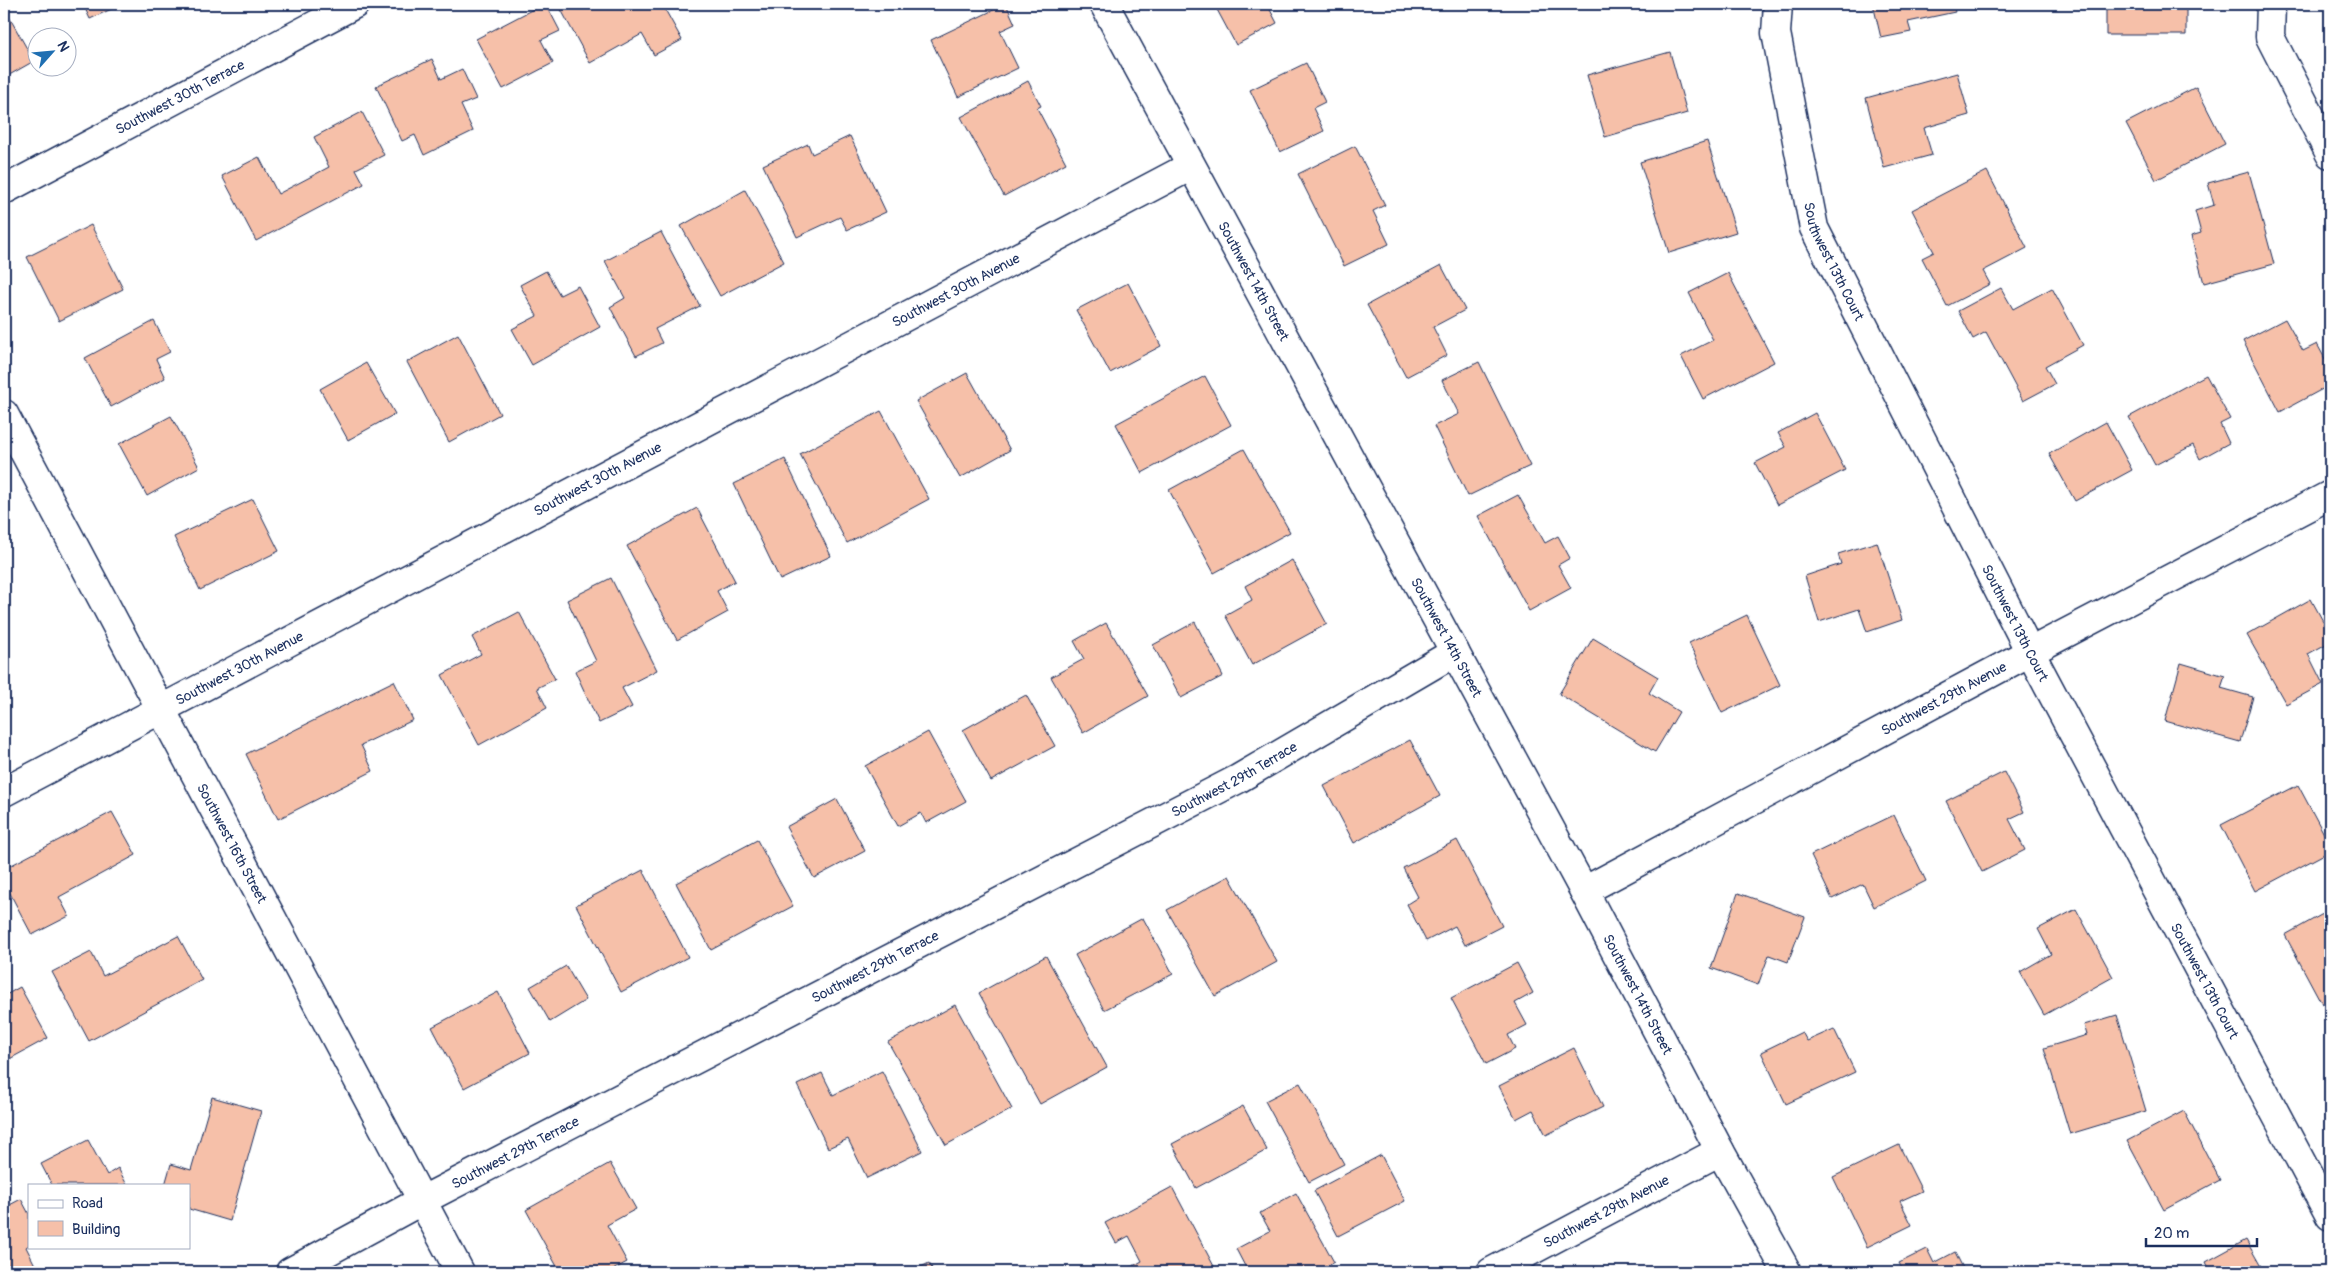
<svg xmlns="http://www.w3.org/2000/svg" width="2334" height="1276" viewBox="0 0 2334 1276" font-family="Pangolin,sans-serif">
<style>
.building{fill:#f6c0a9;stroke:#1b2f5e}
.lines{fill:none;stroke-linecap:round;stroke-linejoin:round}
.minor-casing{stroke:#1b2f5e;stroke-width:31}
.minor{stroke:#fff;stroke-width:28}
.labels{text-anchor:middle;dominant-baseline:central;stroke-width:5;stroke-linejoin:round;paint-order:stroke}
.street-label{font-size:14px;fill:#1b2f5e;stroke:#fff}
</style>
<rect width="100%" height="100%" fill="#fff"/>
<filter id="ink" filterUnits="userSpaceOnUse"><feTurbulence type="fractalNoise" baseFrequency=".02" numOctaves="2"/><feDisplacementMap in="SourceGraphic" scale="10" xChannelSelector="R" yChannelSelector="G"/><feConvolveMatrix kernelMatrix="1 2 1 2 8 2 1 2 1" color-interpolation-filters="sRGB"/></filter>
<g filter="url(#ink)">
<path class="building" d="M83,4H122L90,19Z
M543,4H546L560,31L541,40L553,63L503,89L476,39Z
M558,4H662L682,40L654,55L642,34L590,63Z
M1006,4L1015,24L1000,31L1018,68L958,97L931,40Z
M1214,4H1267L1277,23L1236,45Z
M1873,4H1953L1955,12L1908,22L1911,32L1881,38Z
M2106,4H2186V35H2106Z
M8,15L34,61L4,78V18Z
M1670,52L1687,113L1605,137L1587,75Z
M432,59L441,79L462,69L476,99L461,105L473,131L424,155L415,135L402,141L376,86Z
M1306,63L1325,102L1313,108L1324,131L1280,152L1250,90Z
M1957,73L1969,115L1924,128L1932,155L1884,168L1866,98Z
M1028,81L1041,106L1037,108L1066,163L1004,196L961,117Z
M2196,87L2225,144L2156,180L2126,123Z
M362,112L384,155L356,169L364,184L256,241L222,176L259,157L278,194L329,167L314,137Z
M850,136L886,212L847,230L840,217L797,237L763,165L808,144L812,154Z
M1707,141L1736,232L1669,253L1640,162Z
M1355,146L1385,205L1373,211L1389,244L1344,266L1298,174Z
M1987,171L2027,248L1983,271L1990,284L1947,306L1922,258L1934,252L1912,210Z
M2249,172L2274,264L2204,283L2191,236L2201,233L2195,211L2214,205L2208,183Z
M745,190L784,262L720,296L681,226Z
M91,225L123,289L59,321L27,257Z
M661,232L700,306L655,329L662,343L636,356L610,307L625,298L605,261Z
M1441,265L1465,310L1433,327L1447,355L1406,377L1367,305Z
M546,271L560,295L578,286L600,327L532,365L512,329L537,316L520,285Z
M1728,273L1774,362L1703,399L1681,356L1713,340L1689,293Z
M1128,283L1161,346L1110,373L1076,310Z
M2001,288L2013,309L2052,288L2083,345L2045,366L2055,384L2023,401L1986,332L1973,339L1958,311Z
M2285,319L2303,351L2317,344L2330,368V385L2280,412L2243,341Z
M154,321L170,352L156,359L165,378L111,407L85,358Z
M458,334L500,414L449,442L407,362Z
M1479,362L1530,466L1468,496L1434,426L1459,414L1442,380Z
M366,363L395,414L348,440L320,389Z
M967,373L1010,450L960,478L916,401Z
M2206,375L2230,419L2220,424L2229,443L2200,459L2193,445L2155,465L2129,417Z
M1205,376L1231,425L1142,473L1116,424Z
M881,411L929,499L847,543L800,454Z
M1815,413L1845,470L1777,505L1755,463L1786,447L1778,433Z
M171,416L199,467L147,496L119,444Z
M2106,422L2132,470L2075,501L2049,454Z
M1244,449L1290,532L1214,573L1169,490Z
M785,459L831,556L780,580L734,484Z
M1518,495L1545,543L1558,536L1570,558L1558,565L1571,588L1529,611L1478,516Z
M253,499L279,551L200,590L174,537Z
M697,508L735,581L717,591L728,612L677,640L627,546Z
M1877,542L1902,620L1867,632L1859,609L1819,622L1805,576L1841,564L1838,554Z
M1292,560L1327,624L1252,665L1225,615L1252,600L1245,586Z
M611,578L657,670L622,688L632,707L599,723L575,671L596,661L567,600Z
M2311,599L2330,634V642L2308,654L2323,684L2286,704L2247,635Z
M519,612L555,679L537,688L547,708L479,745L442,675L481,654L472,637Z
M1747,615L1780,685L1722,713L1689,643Z
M1195,622L1223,676L1181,698L1153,645Z
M1106,623L1148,696L1083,733L1051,677L1084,659L1074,641Z
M1593,638L1658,677L1649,693L1679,712L1655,752L1559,694Z
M2181,663L2225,676L2221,688L2253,697L2240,742L2165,721Z
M394,681L413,720L361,745L373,771L278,819L246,754Z
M1026,695L1055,746L991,781L963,730Z
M928,732L966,801L926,823L921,813L898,826L865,766Z
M1410,740L1440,796L1354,843L1324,786Z
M2004,772L2024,812L2009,819L2025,850L1982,872L1946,801Z
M2298,785L2330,845V851L2255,891L2221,825Z
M837,799L865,851L814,878L786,827Z
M112,812L136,855L59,897L69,916L32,935L4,882V869Z
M1894,815L1926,881L1874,907L1863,884L1832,899L1811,855Z
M757,840L793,906L711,950L676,883Z
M1457,840L1502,926L1465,945L1455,926L1426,941L1407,904L1418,897L1403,868Z
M643,870L688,957L621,992L576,905Z
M1229,876L1277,962L1215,996L1167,910Z
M1738,893L1805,917L1788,962L1769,955L1758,985L1711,968Z
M2076,909L2113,977L2044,1015L2020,972L2051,954L2038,929Z
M2330,910V999L2322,1004L2285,935Z
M1143,918L1173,974L1104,1010L1075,955Z
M178,936L202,980L89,1041L52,972L91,952L103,976Z
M1046,956L1107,1067L1040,1104L979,993Z
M1517,963L1533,993L1515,1003L1527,1025L1508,1035L1515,1049L1486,1064L1451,998Z
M566,966L586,1000L550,1022L530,987Z
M20,987L48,1038L4,1062V996Z
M498,992L530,1053L464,1088L432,1027Z
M955,1005L1012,1109L946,1145L888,1042Z
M2117,1015L2146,1111L2070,1134L2044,1048L2087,1035L2084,1025Z
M1834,1029L1855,1072L1786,1104L1761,1052L1802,1032L1807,1041Z
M1574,1048L1603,1107L1546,1135L1533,1110L1516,1119L1499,1086Z
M882,1071L922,1151L867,1178L848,1139L828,1148L797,1085L822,1073L833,1095Z
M1300,1083L1344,1164L1309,1182L1265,1101Z
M212,1097L261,1111L230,1221L189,1209V1185H165L171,1164L191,1170Z
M1243,1106L1267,1150L1196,1188L1172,1144Z
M2184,1111L2220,1180L2164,1210L2127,1141Z
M88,1140L107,1175L118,1168L127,1185H52L41,1164Z
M1899,1145L1922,1191L1900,1201L1912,1225L1867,1247L1833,1177Z
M1381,1155L1405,1201L1338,1236L1314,1191Z
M610,1163L636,1209L607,1225L627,1262L609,1272H560L526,1210Z
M1172,1187L1217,1272H1125L1124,1271L1142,1261L1129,1236L1116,1243L1105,1223Z
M1296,1193L1334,1262L1316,1272H1248L1236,1249L1270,1231L1260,1213Z
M21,1199L29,1214V1245L26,1247L38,1271L4,1272V1208Z
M2246,1240L2264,1272H2211L2206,1262Z
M1927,1249L1934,1263L1955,1252L1965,1272H1904L1899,1263Z
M929,1263L934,1272H911Z"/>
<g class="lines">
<defs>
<g id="minor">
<path id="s1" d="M1104,4L1584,891L1720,1151L1787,1272"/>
<path id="s2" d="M1778,4L1776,33L1814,228L2030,652L2330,1216"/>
<path d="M2271,4L2270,37L2330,154"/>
<path id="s3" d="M4,190L355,4"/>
<path id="s4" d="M4,414L460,1272"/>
<path id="s5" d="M4,792L1191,166"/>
<path id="s6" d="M1584,891L2030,652L2330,495"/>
<path id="s7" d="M290,1272L421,1201L1238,779L1455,652"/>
<path id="s8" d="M1491,1272L1720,1151"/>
</g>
</defs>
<use href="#minor" class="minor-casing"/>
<use href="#minor" class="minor"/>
</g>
</g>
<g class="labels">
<g class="street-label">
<text stroke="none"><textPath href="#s3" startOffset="199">Southwest 30th Terrace</textPath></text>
<text stroke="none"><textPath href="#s2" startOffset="266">Southwest 13th Court</textPath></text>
<text stroke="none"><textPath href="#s1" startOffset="315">Southwest 14th Street</textPath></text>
<text stroke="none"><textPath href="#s5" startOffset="1076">Southwest 30th Avenue</textPath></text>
<text stroke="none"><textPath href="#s5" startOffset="671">Southwest 30th Avenue</textPath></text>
<text stroke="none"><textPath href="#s2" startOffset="671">Southwest 13th Court</textPath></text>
<text stroke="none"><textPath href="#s1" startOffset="720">Southwest 14th Street</textPath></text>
<text stroke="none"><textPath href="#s5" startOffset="266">Southwest 30th Avenue</textPath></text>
<text stroke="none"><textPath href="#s6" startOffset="408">Southwest 29th Avenue</textPath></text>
<text stroke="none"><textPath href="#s7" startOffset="1065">Southwest 29th Terrace</textPath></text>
<text stroke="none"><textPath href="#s4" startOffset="486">Southwest 16th Street</textPath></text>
<text stroke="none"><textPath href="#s7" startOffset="660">Southwest 29th Terrace</textPath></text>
<text stroke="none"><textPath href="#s2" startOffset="1076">Southwest 13th Court</textPath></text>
<text stroke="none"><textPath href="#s1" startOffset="1125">Southwest 14th Street</textPath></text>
<text stroke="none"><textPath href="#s7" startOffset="255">Southwest 29th Terrace</textPath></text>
<text stroke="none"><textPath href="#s8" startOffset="130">Southwest 29th Avenue</textPath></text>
</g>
</g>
<rect width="2334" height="1276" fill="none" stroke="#fff" stroke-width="20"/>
<rect x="10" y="10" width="2314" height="1256" fill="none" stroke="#1b2f5e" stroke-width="2" filter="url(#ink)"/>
<rect x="28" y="1184" width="162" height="65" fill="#ffffff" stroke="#a4acbf"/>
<rect x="38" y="1200" width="25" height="8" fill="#ffffff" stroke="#a4acbf"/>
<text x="72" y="1208" font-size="15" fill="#1b2f5e">Road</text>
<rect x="38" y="1221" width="25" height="15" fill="#f6c0a9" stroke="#a4acbf"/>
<text x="72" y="1234" font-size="15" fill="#1b2f5e">Building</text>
<g transform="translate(52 52) rotate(63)"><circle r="24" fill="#ffffff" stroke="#a4acbf"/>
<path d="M0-4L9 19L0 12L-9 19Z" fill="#1f6fb2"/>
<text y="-8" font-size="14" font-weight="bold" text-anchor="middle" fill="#1b2f5e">N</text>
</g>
<path d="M2146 1238v8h111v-8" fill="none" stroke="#1b2f5e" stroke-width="2.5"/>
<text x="2154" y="1238" font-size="15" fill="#1b2f5e" stroke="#ffffff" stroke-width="4" paint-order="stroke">20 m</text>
</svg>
